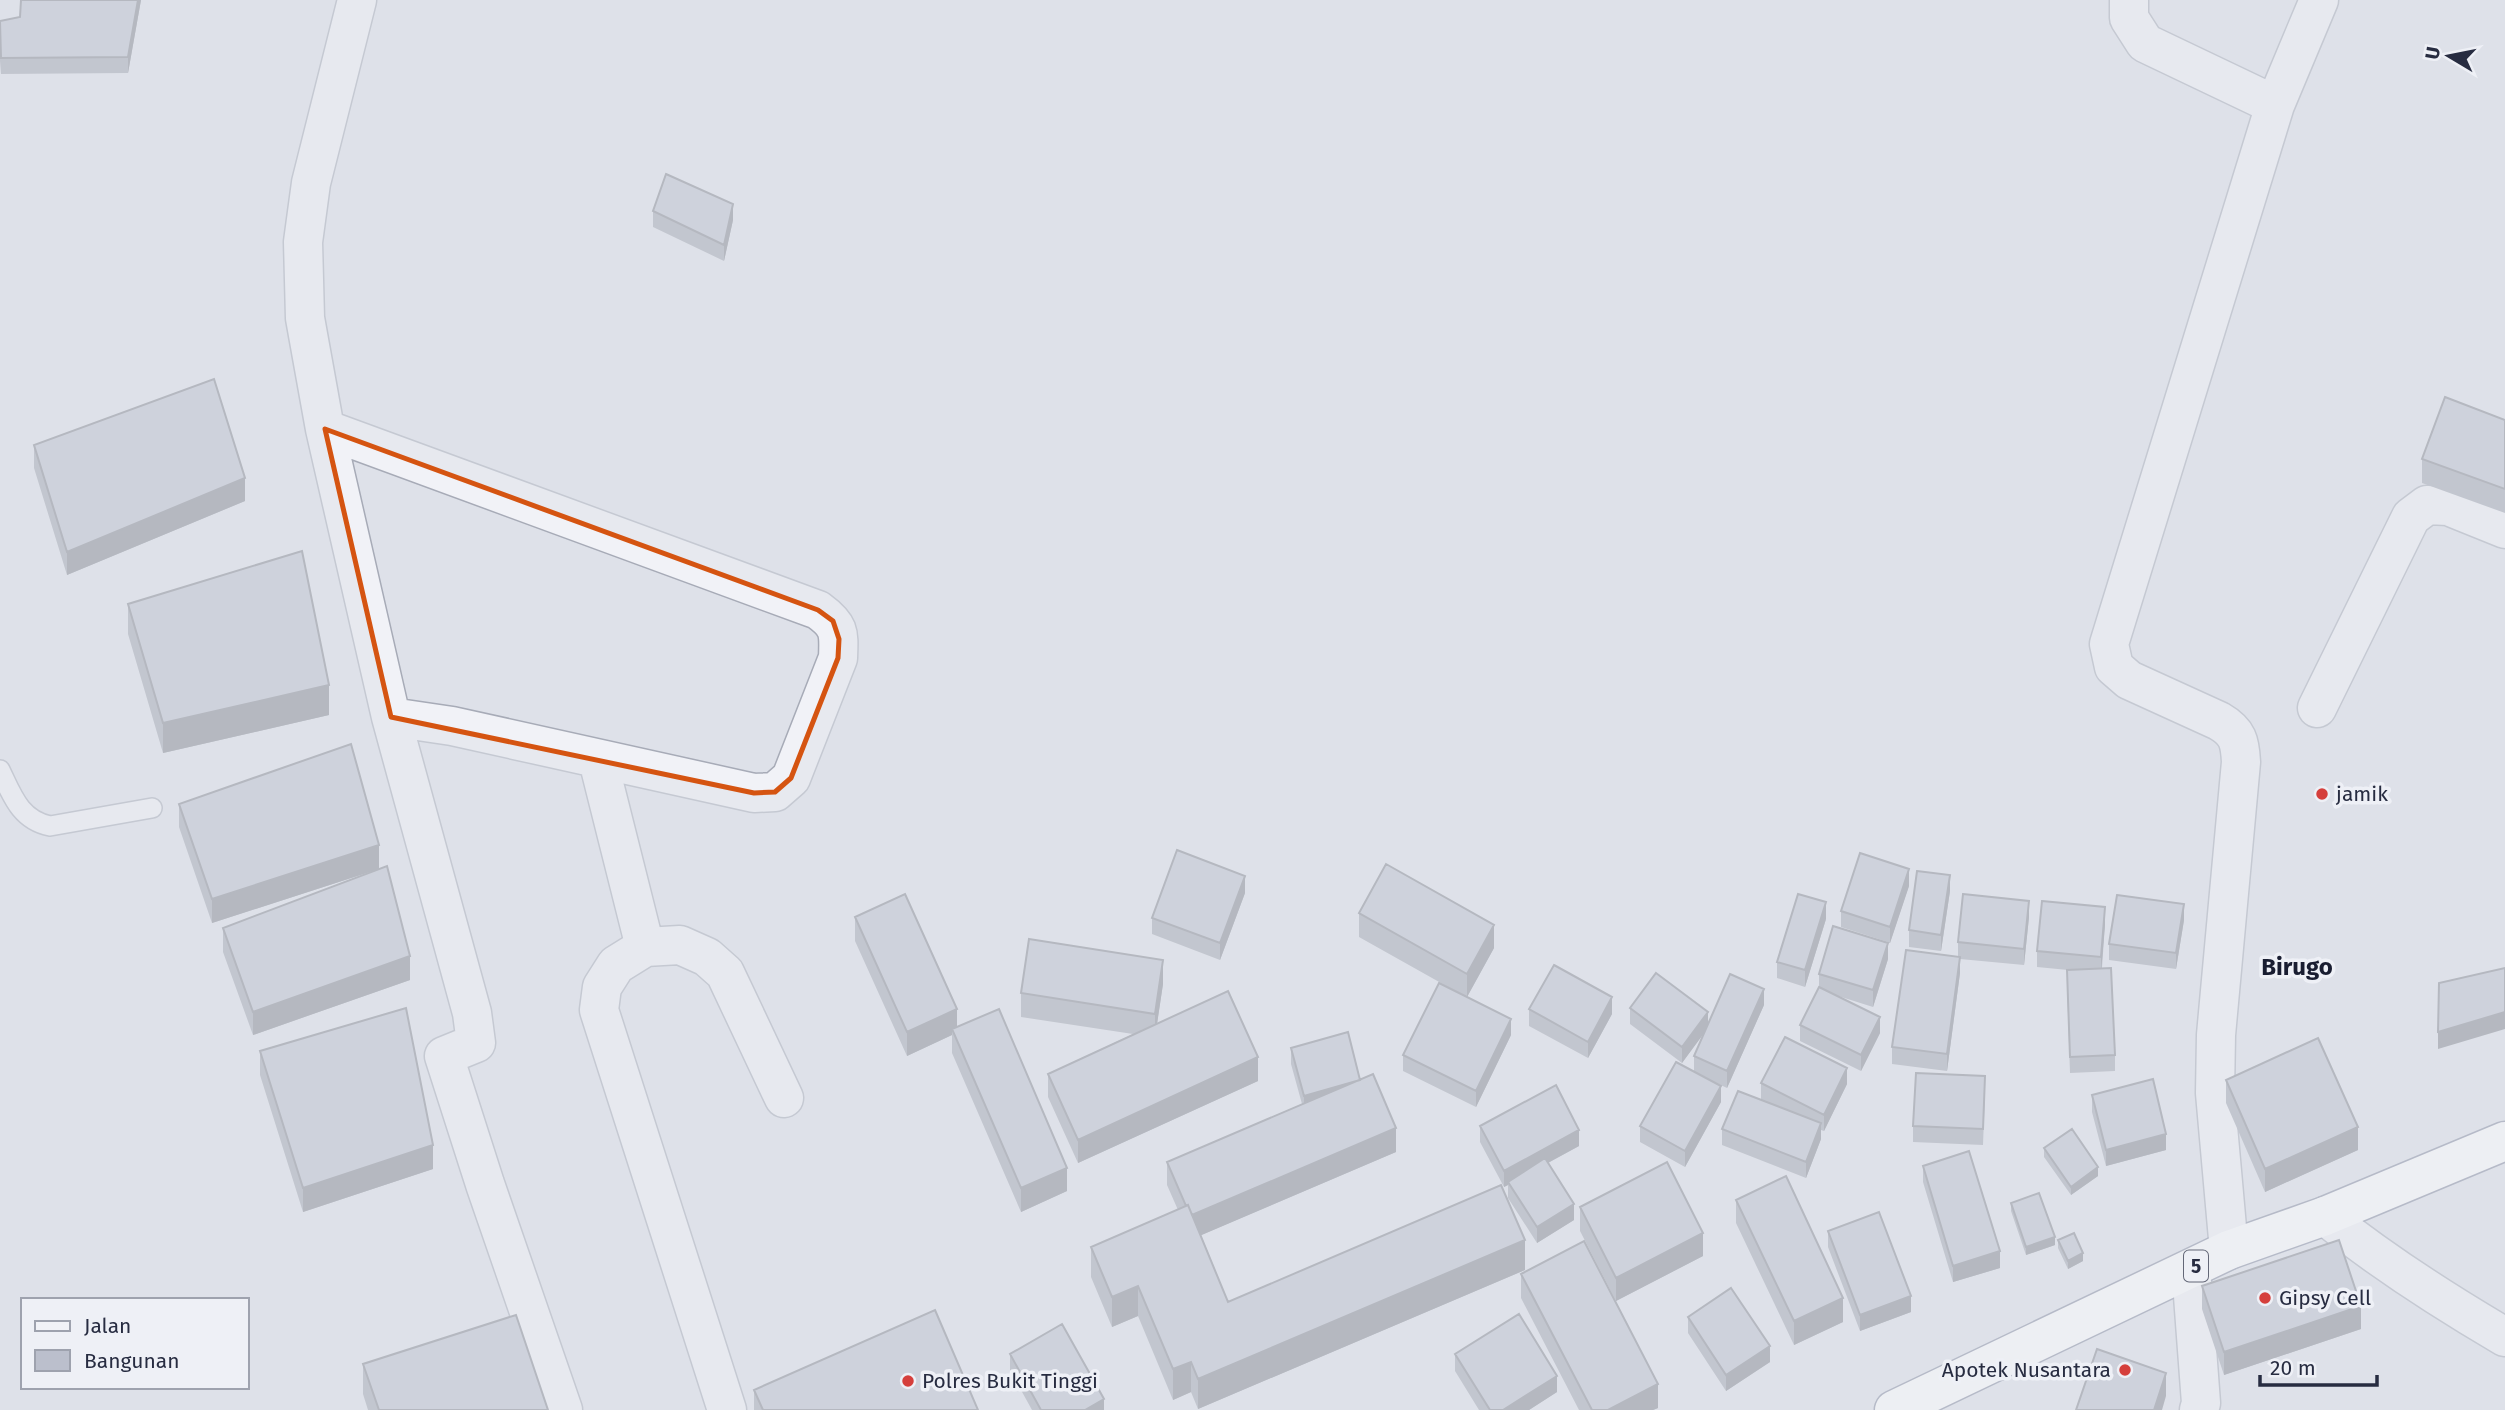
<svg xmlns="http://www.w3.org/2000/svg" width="2505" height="1410" viewBox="0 0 2505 1410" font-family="'Fira Sans',sans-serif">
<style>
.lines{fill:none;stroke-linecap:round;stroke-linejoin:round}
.lane-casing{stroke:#a7abb7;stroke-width:22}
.street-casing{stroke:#a7abb7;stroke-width:41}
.highway-casing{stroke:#858ba0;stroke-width:41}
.lane{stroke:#f1f2f7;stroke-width:19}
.street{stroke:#f1f2f7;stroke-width:38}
.highway{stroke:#fff;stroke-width:38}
.wall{fill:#a1a4af}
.shaded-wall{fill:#83868f}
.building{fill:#bbbfcc;stroke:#83868f;stroke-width:2}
.marked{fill:none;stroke:#d55411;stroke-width:5;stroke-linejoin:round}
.poi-dot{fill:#d53f3c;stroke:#eef0f6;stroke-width:2.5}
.labels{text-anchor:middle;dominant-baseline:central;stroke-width:7;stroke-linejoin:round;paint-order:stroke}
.shield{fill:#eef0f6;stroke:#636777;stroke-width:2}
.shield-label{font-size:19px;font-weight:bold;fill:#272c41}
.poi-label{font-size:21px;fill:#272c41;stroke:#eef0f6;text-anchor:start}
.quarter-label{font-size:24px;font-weight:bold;fill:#191d31;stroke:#eef0f6}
</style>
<rect width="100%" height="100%" fill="#dee1e9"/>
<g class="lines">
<defs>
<path id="lane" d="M0,770C12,795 20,820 50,826L152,808"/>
<path id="street" d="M357,0L311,183L303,242L305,318L325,429L391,717L472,1013L476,1043L444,1056L485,1184L563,1410
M2129,0V18L2145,43L2275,105
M325,429L818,610C840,626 839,632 838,658L791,778L775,792L754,793L452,726L391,717
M2317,708L2411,517L2427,505L2448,506L2505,529
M598,760L645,947
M2325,1216C2384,1263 2440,1299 2505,1337
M2229,1250L2215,1093L2216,1035L2241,762C2240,742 2238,732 2219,721L2129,680L2114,667L2109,644L2275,105L2319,0
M2191,1269L2201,1403L2199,1410
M727,1410L599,1010L602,987L616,965L645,947L680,945L707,957L725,973L784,1098"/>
<path id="highway" d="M1894,1410L2229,1250L2325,1216L2505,1141"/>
</defs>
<use href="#lane" class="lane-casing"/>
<use href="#street" class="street-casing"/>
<use href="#highway" class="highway-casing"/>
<use href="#lane" class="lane"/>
<use href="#street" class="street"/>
<use href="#highway" class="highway"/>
</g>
<path class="wall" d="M141,0L128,73L1,74L0,61V21Z
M653,211L733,220L724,261L653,227Z
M2505,420V513L2422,483V459Z
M34,445L245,501L67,575L34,468Z
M128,604L329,715L163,753L128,634Z
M179,804L379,869L212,923L179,827Z
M1909,886L1890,943H1888V959L1873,1007L1835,995L1880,1033L1861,1071L1800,1041V1025L1819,987V974L1888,942L1841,927V911Z
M1950,891L1941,951L1909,947V930Z
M1245,893L1220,960L1152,934V918Z
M1359,913L1494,948L1467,997L1511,1035L1476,1107L1403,1071V1055L1457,992L1359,937Z
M855,917L957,1027L1067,1191L1021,1212L952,1053V1035L907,1056L855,941Z
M2029,917L2024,965L1960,959V973L1947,1071L1892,1064V1047L1958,956V942Z
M1826,919L1805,987L1777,978V962Z
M2184,920L2176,969L2109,960V944Z
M2105,924L2102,968L2115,1055V1071L2070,1073L2067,986V970H2068L2037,967V951Z
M223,928L410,980L253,1035L223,952Z
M1163,984L1157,1023L1258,1081L1078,1163L1048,1097V1074L1133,1034L1021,1017V993Z
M1764,1005L1727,1088L1704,1077L1721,1102L1685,1167L1640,1142V1126L1694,1072V1056L1704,1032L1682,1063L1630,1024V1008L1708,1025Z
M1529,1009L1612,1014L1588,1058L1529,1026Z
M1291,1048L1360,1079L1396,1152L1201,1235L1228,1302L1525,1270L1198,1409L1191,1392L1173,1400L1138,1316L1112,1327L1091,1277V1247L1178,1210L1167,1185V1162L1302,1104L1291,1064Z
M260,1051L433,1169L303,1212L260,1075Z
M2226,1080L2358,1150L2265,1192L2226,1103Z
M1761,1083L1847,1084L1824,1131L1821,1130V1139L1806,1178L1722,1145V1129L1761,1100Z
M1985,1092L1983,1145L1913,1142V1126Z
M2092,1095L2166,1150L2106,1166L2092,1112Z
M1480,1126L1579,1146L1548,1163L1574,1220L1537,1243L1508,1198V1185L1504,1187L1480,1142Z
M2044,1148L2098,1176L2071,1195L2044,1157Z
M1923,1166L2000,1268L1953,1282L1923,1182Z
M1736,1200L1843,1322L1794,1345L1736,1223Z
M2011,1203L2055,1245L2026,1255L2011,1211Z
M1580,1207L1703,1256L1616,1301L1580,1231Z
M1828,1231L1911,1312L1860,1331L1828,1247Z
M2058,1240L2083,1261L2068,1269L2058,1248Z
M1521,1274L1658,1408L1653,1410H1579L1521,1298Z
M2202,1286L2361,1329L2224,1375L2202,1309Z
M1688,1317L1770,1362L1726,1391L1688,1333Z
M1010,1354L1104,1410H1032L1010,1370Z
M1455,1354L1557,1392L1529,1410H1479L1455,1371Z
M363,1364L548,1410H368L363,1394Z
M754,1390L978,1410H754Z"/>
<path class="shaded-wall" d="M138,0H141L128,73V57Z
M733,204V220L724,261V245Z
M245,478V501L67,575V552Z
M329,685V715L163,753V723Z
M379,845V869L212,923V899Z
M1909,869V886L1890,943V927Z
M1950,875V891L1941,951V935Z
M1245,876V893L1220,960V943Z
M2029,901V917L2024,965V949Z
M1826,902V919L1805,987V970Z
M2184,904V920L2176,969V953Z
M2105,907V924L2101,973V957Z
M1494,925V948L1467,997V974Z
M1888,943V959L1873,1007V990Z
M410,956V980L253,1035V1012Z
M1960,957V973L1947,1071V1054Z
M1163,960V984L1155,1038V1014Z
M1764,989V1005L1727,1088V1071Z
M1612,997V1014L1588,1058V1042Z
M957,1009V1033L952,1029V1035L907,1056V1032Z
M1708,1012V1028L1682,1063V1047Z
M2505,1012V1029L2438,1049V1032Z
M1880,1017V1033L1861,1071V1055Z
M1511,1019V1035L1476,1107V1091Z
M1258,1057V1081L1078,1163V1140Z
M1847,1068V1084L1824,1131V1115Z
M1360,1080L1304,1112V1096Z
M1721,1086V1102L1685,1167V1151Z
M1821,1123V1139L1806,1178V1162Z
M2358,1127V1150L2265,1192V1169Z
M1396,1128V1152L1190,1240V1216Z
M1579,1130V1146L1509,1184L1508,1182V1185L1504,1187V1171Z
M2166,1134V1150L2106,1166V1150Z
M433,1145V1169L303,1212V1188Z
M2098,1167V1176L2071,1195V1187Z
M1067,1168V1191L1021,1212V1188Z
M1574,1204V1220L1537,1243V1227Z
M1703,1233V1256L1616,1301V1278Z
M2055,1237V1245L2026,1255V1247Z
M1525,1240V1270L1198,1409V1379Z
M2000,1251V1268L1953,1282V1266Z
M2083,1253V1261L2068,1269V1261Z
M1138,1286V1316L1112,1327V1297Z
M1911,1296V1312L1860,1331V1315Z
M1843,1298V1322L1794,1345V1321Z
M2361,1306V1329L2224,1375V1352Z
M1770,1346V1362L1726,1391V1375Z
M1191,1362V1392L1173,1400V1369Z
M2166,1373V1396L2162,1410H2154Z
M1557,1376V1392L1529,1410H1503Z
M1658,1384V1408L1653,1410H1608Z
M1104,1399V1410H1085Z"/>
<path class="building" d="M21,0H138L128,57L1,58L0,21L20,17Z
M666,174L733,204L724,245L653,211Z
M214,379L245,478L67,552L34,445Z
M2445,397L2505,420V489L2422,459Z
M302,551L329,685L163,723L128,604Z
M351,744L379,845L212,899L179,804Z
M1177,850L1245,876L1220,943L1152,918Z
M1860,853L1909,869L1890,927L1841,911Z
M1386,864L1494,925L1467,974L1359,913Z
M387,866L410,956L253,1012L223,928Z
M1917,871L1950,875L1941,935L1909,930Z
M905,894L957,1009L907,1032L855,917Z
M1798,894L1826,902L1805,970L1777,962Z
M1963,894L2029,901L2024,949L1958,942Z
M2117,895L2184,904L2176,953L2109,944Z
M2042,901L2105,907L2101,957L2037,951Z
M1833,926L1888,943L1873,990L1819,974Z
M1029,939L1163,960L1155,1014L1021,993Z
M1906,950L1960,957L1947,1054L1892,1047Z
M1554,965L1612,997L1588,1042L1529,1009Z
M2111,968L2115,1055L2070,1057L2067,970Z
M2505,968V1012L2438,1032L2439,983Z
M1656,973L1708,1012L1682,1047L1630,1008Z
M1730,974L1764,989L1727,1071L1694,1056Z
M1439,983L1511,1019L1476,1091L1403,1055Z
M1819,987L1880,1017L1861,1055L1800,1025Z
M1228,991L1258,1057L1078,1140L1048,1074Z
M406,1008L433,1145L303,1188L260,1051Z
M999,1009L1067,1168L1021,1188L952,1029Z
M1348,1032L1360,1080L1304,1096L1291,1048Z
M1785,1037L1847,1068L1824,1115L1761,1083Z
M2318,1038L2358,1127L2265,1169L2226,1080Z
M1676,1062L1721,1086L1685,1151L1640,1126Z
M1916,1073L1985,1076L1983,1129L1913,1126Z
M1373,1074L1396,1128L1192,1215L1188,1205L1186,1206L1167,1162Z
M2153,1079L2166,1134L2106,1150L2092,1095Z
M1556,1085L1579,1130L1504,1171L1480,1126Z
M1738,1091L1821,1123L1806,1162L1722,1129Z
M2072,1129L2098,1167L2071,1187L2044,1148Z
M1969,1151L2000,1251L1953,1266L1923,1166Z
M1545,1158L1574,1204L1537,1227L1508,1182Z
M1667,1162L1703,1233L1616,1278L1580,1207Z
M1786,1176L1843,1298L1794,1321L1736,1200Z
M1501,1185L1525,1240L1198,1379L1191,1362L1173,1369L1138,1286L1112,1297L1091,1247L1188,1205L1228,1302Z
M2039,1193L2055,1237L2026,1247L2011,1203Z
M1879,1212L1911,1296L1860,1315L1828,1231Z
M2074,1233L2083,1253L2068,1261L2058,1240Z
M2339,1240L2361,1306L2224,1352L2202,1286Z
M1584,1241L1658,1384L1608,1410H1592L1521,1274Z
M1731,1288L1770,1346L1726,1375L1688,1317Z
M935,1310L978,1410H763L754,1390Z
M1519,1314L1557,1376L1503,1410H1490L1455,1354Z
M516,1315L548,1410H379L363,1364Z
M1062,1324L1104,1399L1085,1410H1041L1010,1354Z
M2097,1349L2166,1373L2154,1410H2076Z"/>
<path d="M0 0H2505V1410H0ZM325,429L818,610L833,621L839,639L838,658L791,778L775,792L754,793L391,717Z" fill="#dee1e9" fill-opacity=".55" fill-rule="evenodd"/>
<path class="marked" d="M325,429L818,610L833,621L839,639L838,658L791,778L775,792L754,793L391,717Z"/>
<g class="poi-dot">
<circle cx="2322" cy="794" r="7"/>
<circle cx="2265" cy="1298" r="7"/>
<circle cx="2125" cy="1370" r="7"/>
<circle cx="908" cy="1381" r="7"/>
</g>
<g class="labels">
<rect class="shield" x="2184" y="1250.5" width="24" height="31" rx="5"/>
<g class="shield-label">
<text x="2196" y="1266">5</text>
</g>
<g class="poi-label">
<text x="2336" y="794">jamik</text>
<text x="2279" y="1298">Gipsy Cell</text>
<text x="2111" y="1370" text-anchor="end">Apotek Nusantara</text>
<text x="922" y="1381">Polres Bukit Tinggi</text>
</g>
<g class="quarter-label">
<text x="2297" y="967">Birugo</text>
</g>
</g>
<rect x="21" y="1298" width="228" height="91" fill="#eef0f6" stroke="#9ea2ae" stroke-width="2"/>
<rect x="35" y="1321" width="35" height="10" fill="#f1f2f7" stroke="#9ea2ae" stroke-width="2"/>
<text x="84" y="1333" font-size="21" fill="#272c41">Jalan</text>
<rect x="35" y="1350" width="35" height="21" fill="#bbbfcc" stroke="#9ea2ae" stroke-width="2"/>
<text x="84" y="1368" font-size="21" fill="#272c41">Bangunan</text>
<g transform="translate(2449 56) rotate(280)" stroke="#eef0f6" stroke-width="5" paint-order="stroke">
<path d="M0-5L12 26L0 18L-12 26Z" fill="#272c41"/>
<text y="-10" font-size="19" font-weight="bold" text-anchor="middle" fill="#272c41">U</text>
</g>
<path d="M2260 1375v10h117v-10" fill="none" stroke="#272c41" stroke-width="3.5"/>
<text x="2270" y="1375" font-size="21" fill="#272c41" stroke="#eef0f6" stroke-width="5" paint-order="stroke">20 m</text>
</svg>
